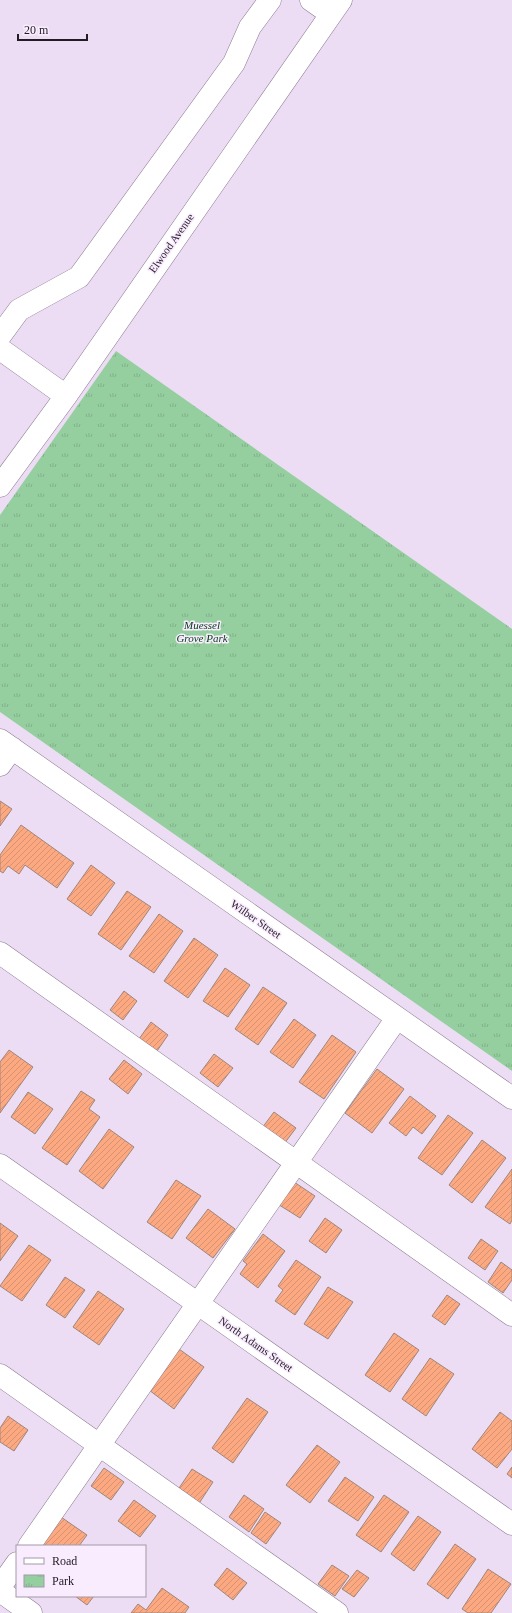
<svg xmlns="http://www.w3.org/2000/svg" width="512" height="1613" viewBox="0 0 512 1613" font-family="Georgia,serif">
<style>
.park{fill:url(#park-tufts)}
.building{fill:url(#building-hatch);stroke:#9f867b}
.lines{fill:none;stroke-linecap:round;stroke-linejoin:round}
.minor-casing{stroke:#8a7c90;stroke-width:23}
.minor{stroke:#fff;stroke-width:22}
.labels{text-anchor:middle;dominant-baseline:central;stroke-width:3;stroke-linejoin:round;paint-order:stroke}
.street-label{font-size:11px;fill:#221c24;stroke:#f9ecfe}
.park-label{font-size:11px;font-style:italic;fill:#003a15;stroke:#f9ecfe}
</style>
<defs>
<pattern id="park-tufts" width="24" height="20" patternUnits="userSpaceOnUse"><rect width="24" height="20" fill="#95cf9f"/><path d="M3 7l-1-3M5 7V3M7 7l1-3M15 17l-1-3M17 17v-4M19 17l1-3" fill="none" stroke="#80b189"/></pattern>
<pattern id="building-hatch" width="6" height="6" patternUnits="userSpaceOnUse"><rect width="6" height="6" fill="#fca982"/><path d="M-1 1l2-2M0 6l6-6M5 7l2-2" fill="none" stroke="#d89170"/></pattern>
</defs>
<rect width="100%" height="100%" fill="#edddf4"/>
<path class="park" d="M116,351L512,629V1071L0,712V515Z"/>
<path class="building" d="M0,801L12,809L0,826Z
M21,825L74,863L57,888L25,865L19,874L8,866L3,873L0,871V855Z
M91,865L115,883L91,916L67,899Z
M127,891L151,907L121,950L98,934Z
M159,914L183,931L154,973L129,956Z
M194,938L218,955L188,998L164,981Z
M225,968L250,985L228,1017L203,1001Z
M263,987L287,1003L258,1045L235,1029Z
M124,991L137,1001L123,1020L110,1010Z
M294,1019L316,1035L293,1068L270,1052Z
M151,1022L168,1035L157,1051L139,1039Z
M332,1035L356,1052L324,1099L299,1082Z
M9,1050L33,1067L0,1113V1062Z
M214,1054L233,1068L218,1087L200,1073Z
M124,1060L142,1074L128,1094L109,1079Z
M377,1069L404,1089L372,1133L345,1113Z
M81,1091L95,1100L89,1109L100,1117L67,1165L42,1148Z
M28,1092L53,1109L35,1134L11,1117Z
M410,1096L436,1116L422,1134L413,1127L406,1136L389,1123Z
M274,1112L296,1128L284,1144L262,1128Z
M448,1115L473,1133L442,1175L418,1158Z
M109,1129L134,1147L103,1189L79,1171Z
M482,1140L506,1158L472,1203L449,1185Z
M512,1169V1220L510,1224L485,1207Z
M176,1180L201,1196L172,1239L147,1222Z
M291,1180L315,1196L300,1218L276,1203Z
M208,1209L235,1229L213,1258L186,1238Z
M325,1218L342,1230L326,1253L309,1241Z
M0,1223L18,1236L0,1261Z
M263,1234L285,1251L258,1288L240,1274L247,1264L243,1261Z
M481,1239L498,1251L485,1270L468,1258Z
M29,1245L51,1260L22,1301L0,1286Z
M296,1260L321,1277L295,1315L275,1301L283,1290L278,1286Z
M501,1262L512,1270V1280L503,1293L488,1282Z
M65,1277L85,1290L65,1318L46,1305Z
M328,1287L353,1302L328,1339L304,1324Z
M98,1291L124,1309L99,1345L73,1327Z
M447,1295L460,1304L445,1325L432,1316Z
M394,1333L419,1350L390,1392L365,1375Z
M179,1349L204,1367L174,1409L149,1390Z
M430,1358L454,1374L426,1416L402,1399Z
M247,1398L268,1412L233,1463L212,1448Z
M500,1412L512,1421V1449L497,1468L472,1449Z
M8,1416L28,1430L14,1451L0,1442V1428Z
M317,1445L340,1462L310,1503L286,1485Z
M512,1467V1478L507,1474Z
M104,1468L124,1482L111,1500L91,1486Z
M192,1469L213,1482L198,1505L177,1491Z
M345,1477L374,1497L358,1521L328,1501Z
M244,1495L264,1509L249,1532L229,1517Z
M384,1495L409,1512L381,1552L356,1535Z
M134,1500L156,1516L140,1537L118,1521Z
M265,1512L281,1523L266,1544L251,1533Z
M418,1516L441,1532L414,1571L391,1554Z
M61,1517L87,1535L79,1546H40Z
M455,1544L476,1559L448,1599L427,1584Z
M332,1565L349,1576L335,1596L318,1584Z
M227,1568L247,1583L233,1600L214,1585Z
M488,1569L511,1584L491,1613H468L462,1609Z
M357,1570L369,1578L354,1597L342,1589Z
M162,1588L189,1607L185,1613H131L138,1604L146,1610Z
M75,1596H94L87,1605Z"/>
<g class="lines">
<defs>
<path id="minor" d="M311,0L331,14
M0,336L19,310L79,277L234,63L250,27L270,0
M0,349L66,396
M0,486L66,396L341,0
M0,740L512,1098
M0,765L12,748
M0,953L512,1315
M0,1165L512,1524
M0,1375L337,1613
M29,1546L397,1018
M0,1587L17,1563
M0,1591L31,1613"/>
</defs>
<use href="#minor" class="minor-casing"/>
<use href="#minor" class="minor"/>
</g>
<g class="labels">
<g class="street-label">
<text transform="translate(171 243) rotate(-55)">Elwood Avenue</text>
<text transform="translate(256 919) rotate(35)">Wilber Street</text>
<text transform="translate(256 1344) rotate(35)">North Adams Street</text>
</g>
<g class="park-label">
<text x="202" y="625">Muessel<tspan x="202" dy="13">Grove Park</tspan></text>
</g>
</g>
<rect x="16" y="1545" width="130" height="52" fill="#f9ecfe" stroke="#a399a7"/>
<rect x="24" y="1558" width="20" height="6" fill="#ffffff" stroke="#a399a7"/>
<text x="52" y="1565" font-size="12" fill="#221c24">Road</text>
<rect x="24" y="1575" width="20" height="12" fill="url(#park-tufts)" stroke="#a399a7"/>
<text x="52" y="1585" font-size="12" fill="#221c24">Park</text>
<path d="M18 34v6h69v-6" fill="none" stroke="#221c24" stroke-width="2"/>
<text x="24" y="34" font-size="12" fill="#221c24" stroke="#f9ecfe" stroke-width="3" paint-order="stroke">20 m</text>
</svg>
